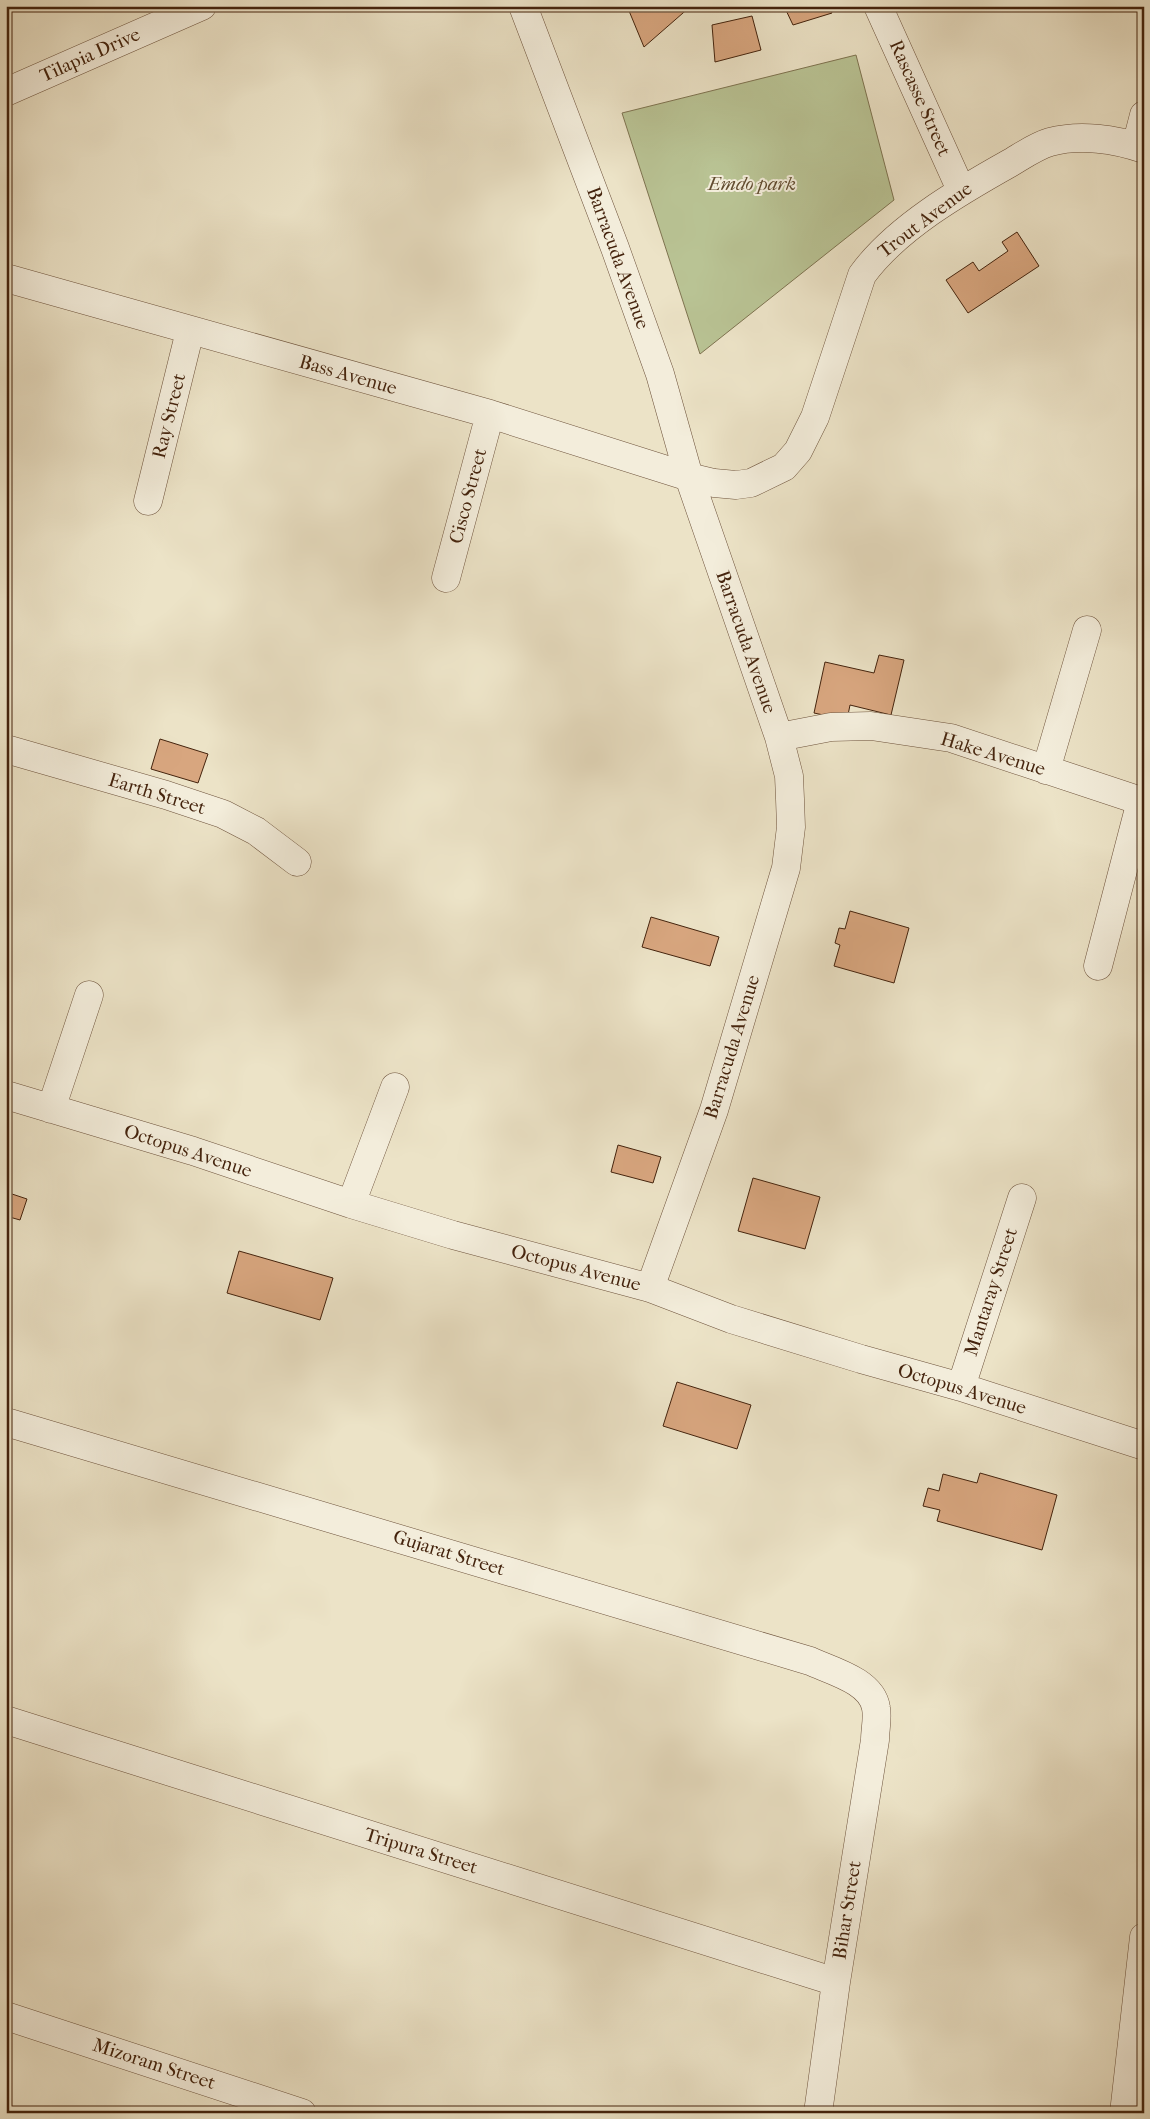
<svg xmlns="http://www.w3.org/2000/svg" width="1150" height="2119" viewBox="0 0 1150 2119" font-family="'IM FELL French Canon',serif">
<style>
.green{fill:#b9c394;stroke:#7e7350}
.building{fill:#d8a67f;stroke:#44230d}
.lines{fill:none;stroke-linecap:round;stroke-linejoin:round}
.minor-casing{stroke:#6e533c;stroke-width:29}
.minor{stroke:#f3eddb;stroke-width:28}
.labels{text-anchor:middle;dominant-baseline:central;stroke-width:4;stroke-linejoin:round;paint-order:stroke}
.street-label{font-size:19px;fill:#44230d;stroke:#f3eddb}
.park-label{font-size:19px;font-style:italic;fill:#614b2f;stroke:#f3eddb}
</style>
<rect width="100%" height="100%" fill="#ece3c7"/>
<filter id="stains"><feTurbulence type="fractalNoise" baseFrequency=".004" numOctaves="4"/><feColorMatrix values="0 0 0 0 .2 0 0 0 0 .09 0 0 0 0 .02 0 0 0 .5 -.17"/></filter>
<radialGradient id="worn" r=".72"><stop offset=".6" stop-color="#630" stop-opacity="0"/><stop offset="1" stop-color="#630" stop-opacity=".3"/></radialGradient>
<path class="green" d="M856,55L894,200L700,354L622,113Z"/>
<path class="building" d="M627,6H691L644,47Z
M784,6H829L832,13L793,25Z
M752,16L761,50L715,62L712,25Z
M1017,232L1039,266L968,313L946,280L973,262L979,271L1008,251L1002,242Z
M879,655L904,660L891,715L850,705L847,720L814,713L825,662L874,673Z
M160,739L208,754L198,783L151,769Z
M850,911L909,928L894,983L834,966L840,945L835,943L839,928L845,929Z
M651,917L719,937L710,966L642,947Z
M618,1145L661,1157L653,1183L611,1172Z
M753,1178L820,1197L805,1249L738,1231Z
M6,1192L27,1199L20,1220L6,1216Z
M239,1251L333,1278L320,1320L227,1293Z
M677,1382L751,1405L737,1449L663,1426Z
M980,1473L1057,1495L1042,1550L937,1521L940,1510L923,1506L928,1488L939,1491L943,1474L977,1483Z"/>
<g class="lines">
<defs>
<path id="minor" d="M523,6L615,248L660,374L689,477L779,737L789,776L790,799L791,827L786,868L714,1110L650,1288
M878,6L961,190
M6,92L202,6
M1136,146L1144,115
M6,278L490,414L689,477L714,483L736,485L751,483L784,467L798,451L815,417L862,275C896,228 960,191 1010,163C1022,156 1036,146 1050,142C1080,134 1115,139 1144,149
M148,501L190,331
M446,578L490,414
M779,737L831,727L871,726L951,738L1144,802
M6,749L166,795L223,814L256,831L297,862
M1046,770L1087,630
M1098,966L1141,801
M6,1095L193,1151L351,1204L453,1235L650,1288L731,1319L861,1359L961,1387L1144,1446
M51,1109L89,995
M351,1204L395,1087
M961,1387L1022,1198
M6,1422L810,1661C832,1671 872,1681 876,1708C878,1718 875,1730 875,1740L836,1982L818,2113
M6,1720L836,1982
M6,2016L302,2113
M1124,2113L1144,1937"/>
</defs>
<use href="#minor" class="minor-casing"/>
<use href="#minor" class="minor"/>
</g>
<g class="labels">
<g class="street-label">
<text transform="translate(90 55) rotate(-24)">Tilapia Drive</text>
<text transform="translate(920 98) rotate(66)">Rascasse Street</text>
<text transform="translate(925 220) rotate(-37)">Trout Avenue</text>
<text transform="translate(618 258) rotate(70)">Barracuda Avenue</text>
<text transform="translate(348 375) rotate(16)">Bass Avenue</text>
<text transform="translate(169 416) rotate(-76)">Ray Street</text>
<text transform="translate(468 496) rotate(-75)">Cisco Street</text>
<text transform="translate(746 642) rotate(71)">Barracuda Avenue</text>
<text transform="translate(993 754) rotate(17)">Hake Avenue</text>
<text transform="translate(157 794) rotate(17)">Earth Street</text>
<text transform="translate(732 1047) rotate(-73)">Barracuda Avenue</text>
<text transform="translate(188 1151) rotate(18)">Octopus Avenue</text>
<text transform="translate(576 1268) rotate(15)">Octopus Avenue</text>
<text transform="translate(991 1292) rotate(-72)">Mantaray Street</text>
<text transform="translate(962 1389) rotate(17)">Octopus Avenue</text>
<text transform="translate(449 1553) rotate(17)">Gujarat Street</text>
<text transform="translate(421 1851) rotate(17)">Tripura Street</text>
<text transform="translate(847 1910) rotate(-81)">Bihar Street</text>
<text transform="translate(154 2064) rotate(18)">Mizoram Street</text>
</g>
<g class="park-label">
<text x="752" y="184">Emdo park</text>
</g>
</g>
<rect width="1150" height="2119" fill="none" stroke="#ece3c7" stroke-width="25"/>
<rect x="8" y="8" width="1135" height="2104" fill="none" stroke="#44230d" stroke-width="2.5"/>
<rect x="12" y="12" width="1125" height="2094" fill="none" stroke="#44230d"/>
<rect width="100%" height="100%" filter="url(#stains)"/>
<rect width="100%" height="100%" fill="url(#worn)"/>
</svg>
